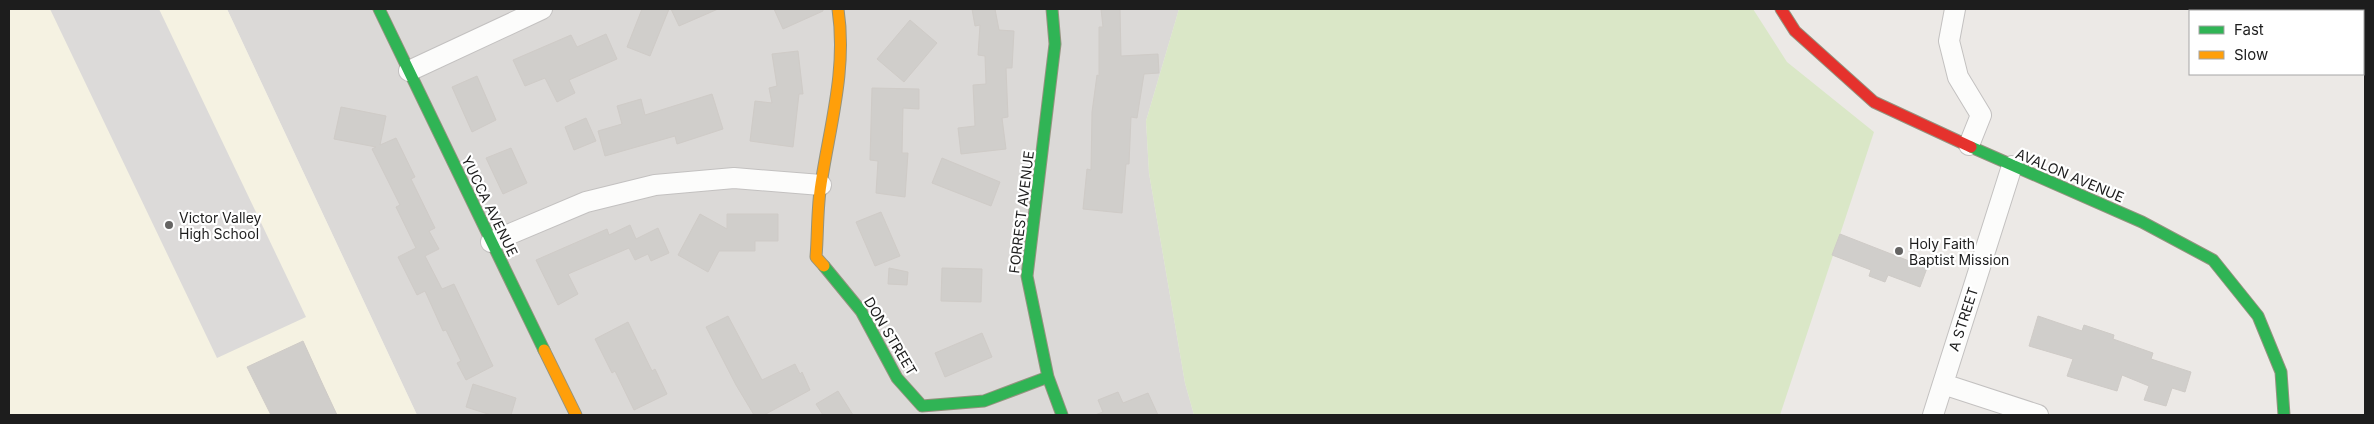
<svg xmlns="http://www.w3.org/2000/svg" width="2374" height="424" viewBox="0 0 2374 424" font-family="Inter,sans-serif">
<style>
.residential{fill:#dbd9d7}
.education{fill:#f5f2e2}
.grass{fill:#dae7c7}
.parking{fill:#dcdad9}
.building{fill:#d0cecb;stroke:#cfcbc7}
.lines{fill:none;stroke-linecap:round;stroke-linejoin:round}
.street-casing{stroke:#c3c1c0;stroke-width:22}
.fast-casing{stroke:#94937f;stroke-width:13}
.slow-casing{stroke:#94937f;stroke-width:13}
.jam-casing{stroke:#94937f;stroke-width:13}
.street{stroke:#fcfcfb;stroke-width:20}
.fast{stroke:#30b455;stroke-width:11}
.slow{stroke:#ff9f0a;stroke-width:11}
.jam{stroke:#e5322d;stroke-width:11}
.poi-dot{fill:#656463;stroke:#fff;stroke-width:2}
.labels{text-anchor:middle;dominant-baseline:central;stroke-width:4.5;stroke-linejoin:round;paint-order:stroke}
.street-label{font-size:14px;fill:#1d1d1d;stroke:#fff}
.poi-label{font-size:14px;fill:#1d1d1d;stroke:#fff;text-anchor:start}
</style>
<rect width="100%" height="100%" fill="#ece9e6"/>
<path class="residential" d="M227,9H1179L1146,121L1149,173L1185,383L1194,415H417Z"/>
<path class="education" d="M9,9H227L417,415H9Z"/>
<path class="grass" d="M1179,9H1753L1787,62L1874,132L1780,415H1194L1185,383L1149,173L1146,121Z"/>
<path class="parking" d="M50,9H159L306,317L217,358Z"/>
<path class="building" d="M642,9H669L650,56L627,47Z
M671,9H718L679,26Z
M774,9H823V11L783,29Z
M972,9H995L999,30L1014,31L1012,68H1006L1008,117L1002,118L1006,149L961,154L958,128L975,126L973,85L986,84L985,56L978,55L980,25L975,26Z
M1101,9H1120L1121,56L1158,54L1159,73L1144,74L1137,118L1131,117L1129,164H1126L1122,213L1083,209L1087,169L1091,170L1092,112L1097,75L1099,76V27H1103Z
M910,20L937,43L904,82L877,59Z
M606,34L617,59L569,80L575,93L557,102L545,78L525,86L513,60L571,35L577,47Z
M798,51L803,94H799L793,147L750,141L755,101L772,103L769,88L777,86L772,54Z
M477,76L496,120L472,132L452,87Z
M872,88L919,89V109L903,108L902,153H908L905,197L876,193L878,161L870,160Z
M712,94L723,129L677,144L675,136L605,156L598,131L622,124L617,106L641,99L645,115Z
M341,107L386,116L380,145L396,138L415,177L411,179L435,228L429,231L439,249L425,256L442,289L454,284L493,366L466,380L457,363L461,361L446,330L443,331L425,291L417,295L398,257L416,248L396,207L400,205L372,149L376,147L334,139Z
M586,118L596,141L574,150L565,127Z
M511,148L527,183L503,194L486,158Z
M942,158L1000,182L991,206L932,183Z
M881,212L900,256L875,266L856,222Z
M700,214L727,229V214H778V241H755V251H719L708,272L678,255Z
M630,225L636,239L658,228L669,253L651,261L648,254L635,260L629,248L568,274L578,294L558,305L536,260L607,229L609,235Z
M1840,234L1927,268L1920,287L1888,275L1885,282L1869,276L1871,270L1832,255Z
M889,268L908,272L907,285L888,284Z
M942,268L982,269L981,302L941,301Z
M728,316L762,380L795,364L800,374L802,372L810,390L764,415H754L736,385L706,327Z
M2038,316L2082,331L2084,325L2114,335L2113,339L2153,353L2151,359L2191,372L2185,392L2172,388L2166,406L2144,400L2149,386L2122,375L2117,391L2067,376L2073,359L2029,346Z
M628,322L652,371L655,369L667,394L634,410L615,371L612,373L595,339Z
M982,333L992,357L945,377L935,353Z
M303,341L323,385L337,415H271L247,367Z
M473,384L516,398L511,415H491L466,407Z
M838,391L853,415H823L816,404Z
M1118,392L1123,403L1148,393L1158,415H1095L1103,412L1098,400Z"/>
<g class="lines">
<defs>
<path id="street" d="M1955,9L1949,41L1958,77L1981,115L1969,145
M409,71L542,9
M491,242L586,202L655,185L734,178L821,185
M1943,384L2038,415
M1933,415L2012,166"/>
<path id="fast" d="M379,9L544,350
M1052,9L1055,44L1027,276L1048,377L1062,415
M1971,147L2142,222L2213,260L2258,316L2281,372L2284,415
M824,266L861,311L897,378L922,406L984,401L1048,377"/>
<path id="slow" d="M824,266L816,257C818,233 817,208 821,184C830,125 847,69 838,9
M544,350L576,415"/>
<path id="jam" d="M1781,9L1795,31L1874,102L1971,147"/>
</defs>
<use href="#street" class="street-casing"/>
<use href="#fast" class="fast-casing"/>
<use href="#slow" class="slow-casing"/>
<use href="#jam" class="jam-casing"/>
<use href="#street" class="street"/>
<use href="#fast" class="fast"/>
<use href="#slow" class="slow"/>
<use href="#jam" class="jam"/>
</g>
<g class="poi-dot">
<circle cx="169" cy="225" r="5"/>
<circle cx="1899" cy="251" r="5"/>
</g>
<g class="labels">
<g class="street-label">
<text transform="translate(2070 175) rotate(23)">AVALON AVENUE</text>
<text transform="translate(490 206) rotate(64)">YUCCA AVENUE</text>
<text transform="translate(1021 212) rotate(-83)">FORREST AVENUE</text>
<text transform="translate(1963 319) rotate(-72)">A STREET</text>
<text transform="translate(891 336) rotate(59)">DON STREET</text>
</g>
<g class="poi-label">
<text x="179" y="217">Victor Valley<tspan x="179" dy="16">High School</tspan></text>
<text x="1909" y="243">Holy Faith<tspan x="1909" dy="16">Baptist Mission</tspan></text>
</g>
</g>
<rect width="2374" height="424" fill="none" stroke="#1d1d1d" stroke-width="20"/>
<rect x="2189" y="10" width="175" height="65" fill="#ffffff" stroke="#a5a5a5"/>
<rect x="2199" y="26" width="25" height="8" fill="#30b455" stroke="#a5a5a5"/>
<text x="2234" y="35" font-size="15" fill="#1d1d1d">Fast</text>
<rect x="2199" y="51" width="25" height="8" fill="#ff9f0a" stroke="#a5a5a5"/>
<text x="2234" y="60" font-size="15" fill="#1d1d1d">Slow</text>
</svg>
